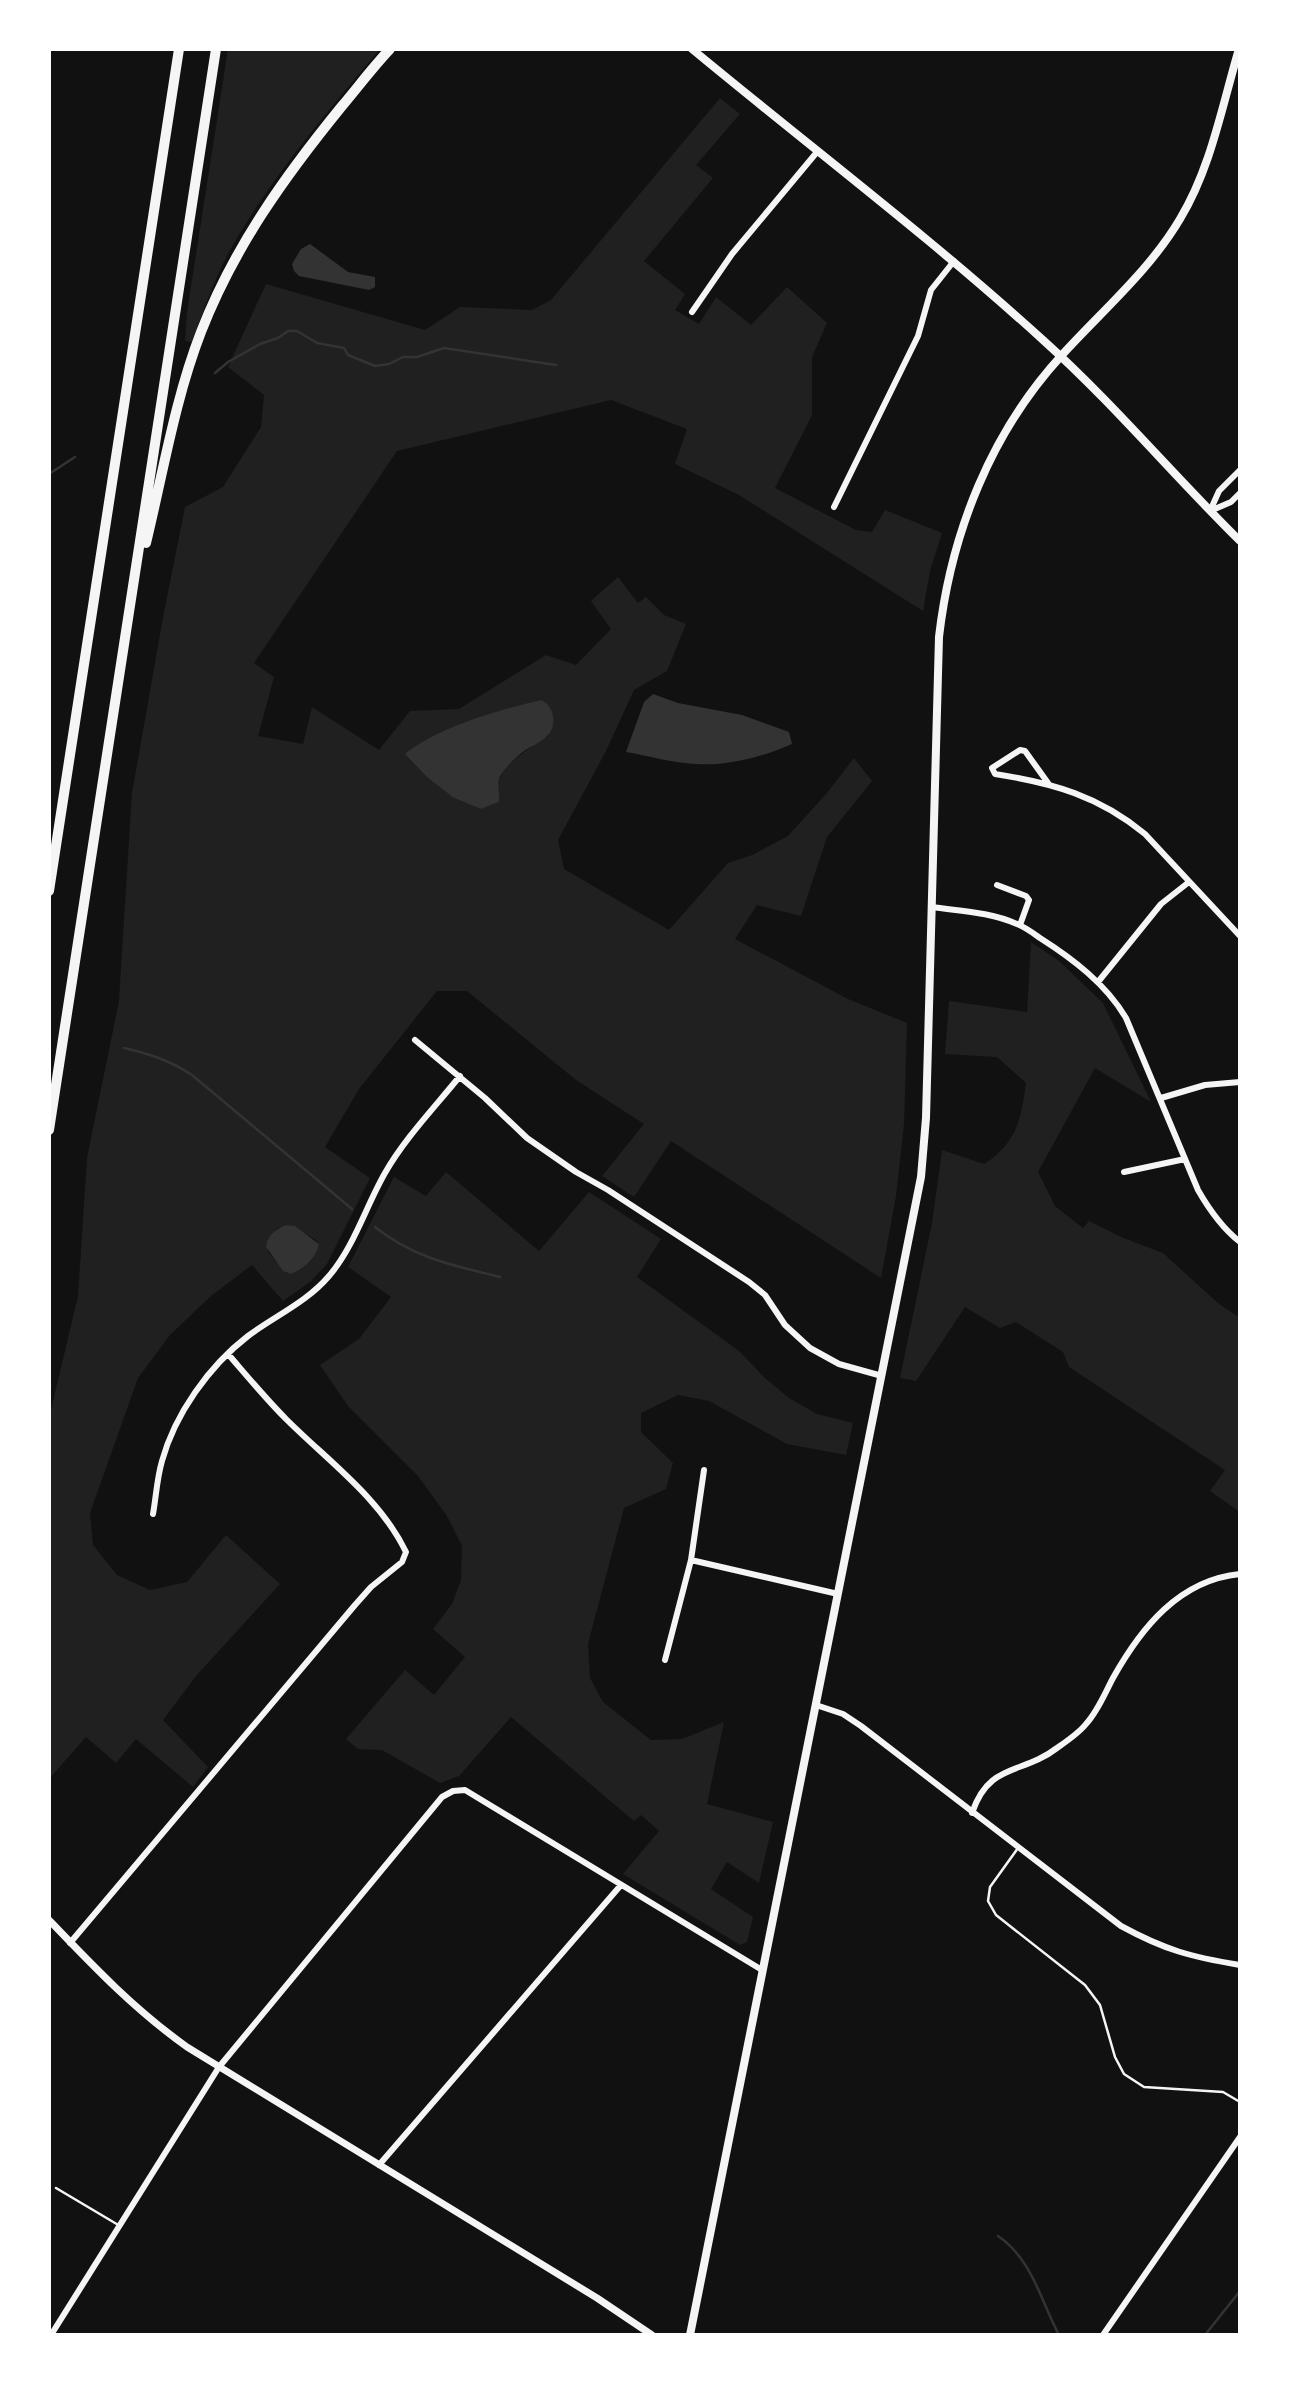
<svg xmlns="http://www.w3.org/2000/svg" width="1289" height="2384" viewBox="0 0 1289 2384" font-family="Raleway,sans-serif">
<style>
.green{fill:#202020;fill-rule:evenodd}
.water{fill:#333}
.lines{fill:none;stroke-linecap:round;stroke-linejoin:round}
.stream{stroke:#333;stroke-width:2.5}
.service{stroke:#f5f5f5;stroke-width:2.5}
.minor{stroke:#f5f5f5;stroke-width:6}
.tertiary{stroke:#f5f5f5;stroke-width:7}
.secondary{stroke:#f5f5f5;stroke-width:8}
.motorway{stroke:#f5f5f5;stroke-width:10}
</style>
<rect width="100%" height="100%" fill="#111"/>
<path class="green" d="M228,49H380C328,111 275,173 234,243C216,274 204,309 192,342L185,341L187,312Z
M720,98L740,114L696,165L713,178L644,261L685,294L675,310L699,324L716,297L751,325L787,287L827,323L812,357V415L775,488L856,530L872,532L885,510L942,533L930,571L923,611L739,495L675,464L687,429L611,400L397,451L254,663L274,677L258,736L303,744L312,707L379,750L410,711L459,709L546,655L576,665L611,629L591,601L618,577L638,603L646,597L664,615L686,624L667,671L634,690L606,751L558,840L564,869L669,930L728,863L752,855L788,836L827,793L854,758L872,781L827,837L801,916L757,905L735,939L848,999L907,1023L904,1124L896,1196L881,1278L671,1141L634,1197L602,1176L644,1124L576,1080L467,991H437L359,1089L325,1147L370,1178L327,1264L310,1282L283,1301L252,1265L211,1296L170,1335L138,1378L90,1513L93,1545L117,1575L150,1590L187,1582L226,1535L280,1584L196,1676L163,1720L208,1767L193,1787L136,1739L116,1763L86,1737L49,1779V1418L78,1296L87,1158L119,1001L132,793L164,612L185,507L223,487L261,427L264,395L228,367L266,284L425,330L460,307L532,310L551,300ZM540,700L548,736C533,746 507,761 500,778C497,785 499,794 499,802L481,809L454,798L502,710ZM291,1225L316,1240L319,1244C316,1260 301,1271 286,1273L268,1252V1239L278,1228Z
M1031,942L1059,961L1103,1003L1151,1102L1095,1068L1038,1172L1055,1206L1083,1228L1089,1221L1121,1237L1163,1253L1219,1304L1240,1318V1512L1210,1491L1225,1470L1069,1367L1063,1352L1016,1322L1000,1328L965,1307L916,1381L900,1378L932,1223L942,1150L984,1164C1017,1143 1021,1119 1026,1083L997,1057L945,1054L949,1001L1027,1012Z
M446,1172L539,1251L589,1192L661,1239L637,1277L739,1351L765,1378L789,1398L817,1414L853,1423L846,1455L787,1444L709,1401L678,1395L641,1413V1432L673,1463L666,1489L624,1508L588,1644L590,1678L603,1702L651,1740L682,1739L724,1722L707,1804L773,1822L759,1883L727,1862L711,1889L753,1917L747,1942L740,1945L623,1874L659,1831L641,1815L634,1821L511,1717L459,1776L440,1783L382,1750L358,1749L346,1739L405,1670L434,1695L465,1657L433,1629L452,1604L461,1580L462,1546L447,1516L418,1476L348,1406L320,1365L359,1339L391,1297L348,1267L394,1177L426,1196Z"/>
<path class="water" d="M310,244L348,272L375,277V287L369,290L299,276L294,271L292,264L301,249Z
M653,694L678,703L742,715L789,732L792,744C763,757 728,766 696,764C673,763 649,756 626,752L644,702Z
M541,700C554,705 558,726 547,736C541,743 531,746 524,751C516,757 506,767 501,775C496,782 500,793 499,802L481,809L454,798L427,777L405,754C436,728 501,709 541,700Z
M287,1225L295,1226L319,1244C317,1258 303,1269 291,1274L283,1271L266,1247C267,1236 276,1228 287,1225Z"/>
<g class="lines">
<path class="stream" d="M215,373L228,362L260,344L278,338L288,331H297L317,343L344,348L348,355L375,366L389,364L403,357H417L444,348L556,365
M49,474L75,457
M124,1048C150,1054 171,1061 192,1075L352,1209
M375,1227C414,1258 452,1265 500,1277
M998,2236C1032,2259 1041,2301 1059,2335
M1205,2335L1240,2291"/>
<path class="service" d="M1018,1848L990,1887L988,1901L996,1915L1085,1985L1100,2005L1115,2057L1124,2074L1144,2087L1223,2092L1240,2102
M56,2188L120,2226"/>
<path class="minor" d="M692,312L732,254L817,152
M834,507L918,336L931,290L954,261
M1210,511L1219,491L1240,470
M1210,511L1231,502L1240,493
M1048,783L1025,751L1020,750L992,768L995,774C1053,783 1099,796 1145,834L1240,936
M997,885L1026,896L1029,900L1020,925
M932,907C960,911 991,912 1017,924C1025,927 1033,933 1040,938C1073,959 1106,984 1126,1018L1198,1190C1210,1211 1222,1228 1240,1242
M1098,982L1161,904L1189,882
M415,1040L485,1098L527,1138L576,1172L608,1190L749,1282L765,1295L785,1325L810,1348L839,1364L882,1376
M1161,1098L1205,1085L1240,1082
M1124,1172L1185,1159
M153,1514C156,1497 157,1478 162,1461C175,1414 209,1366 248,1336C275,1316 307,1302 329,1276C354,1247 366,1206 385,1173C405,1138 435,1107 460,1076
M691,1560L838,1594
M665,1660L691,1560L704,1470
M816,1705L843,1714L861,1726L1121,1926C1165,1950 1191,1957 1240,1965
M972,1813C989,1762 1022,1775 1057,1748C1067,1741 1079,1733 1086,1724C1098,1711 1105,1693 1113,1678C1141,1628 1179,1580 1240,1574
M70,1943L355,1605L371,1587L402,1562L406,1552C380,1498 328,1461 286,1419C266,1399 247,1376 228,1354
M379,2165L621,1885
M51,2335L219,2067L442,1797L453,1791L465,1790L762,1970
M1103,2335L1240,2137"/>
<path class="tertiary" d="M49,1920C94,1967 134,2009 187,2047L597,2298L652,2335"/>
<path class="secondary" d="M692,49C809,146 931,238 1043,340C1113,403 1173,475 1240,541
M690,2335L921,1177L926,1118L939,637C951,533 991,432 1062,355C1102,311 1150,270 1180,219C1211,168 1222,106 1239,49"/>
<path class="motorway" d="M146,543C163,473 175,399 201,332C234,247 285,176 342,106C358,87 373,67 390,49
M49,891L179,49
M49,1130L216,49"/>
</g>
<rect width="1289" height="2384" fill="none" stroke="#ffffff" stroke-width="102"/>
</svg>
